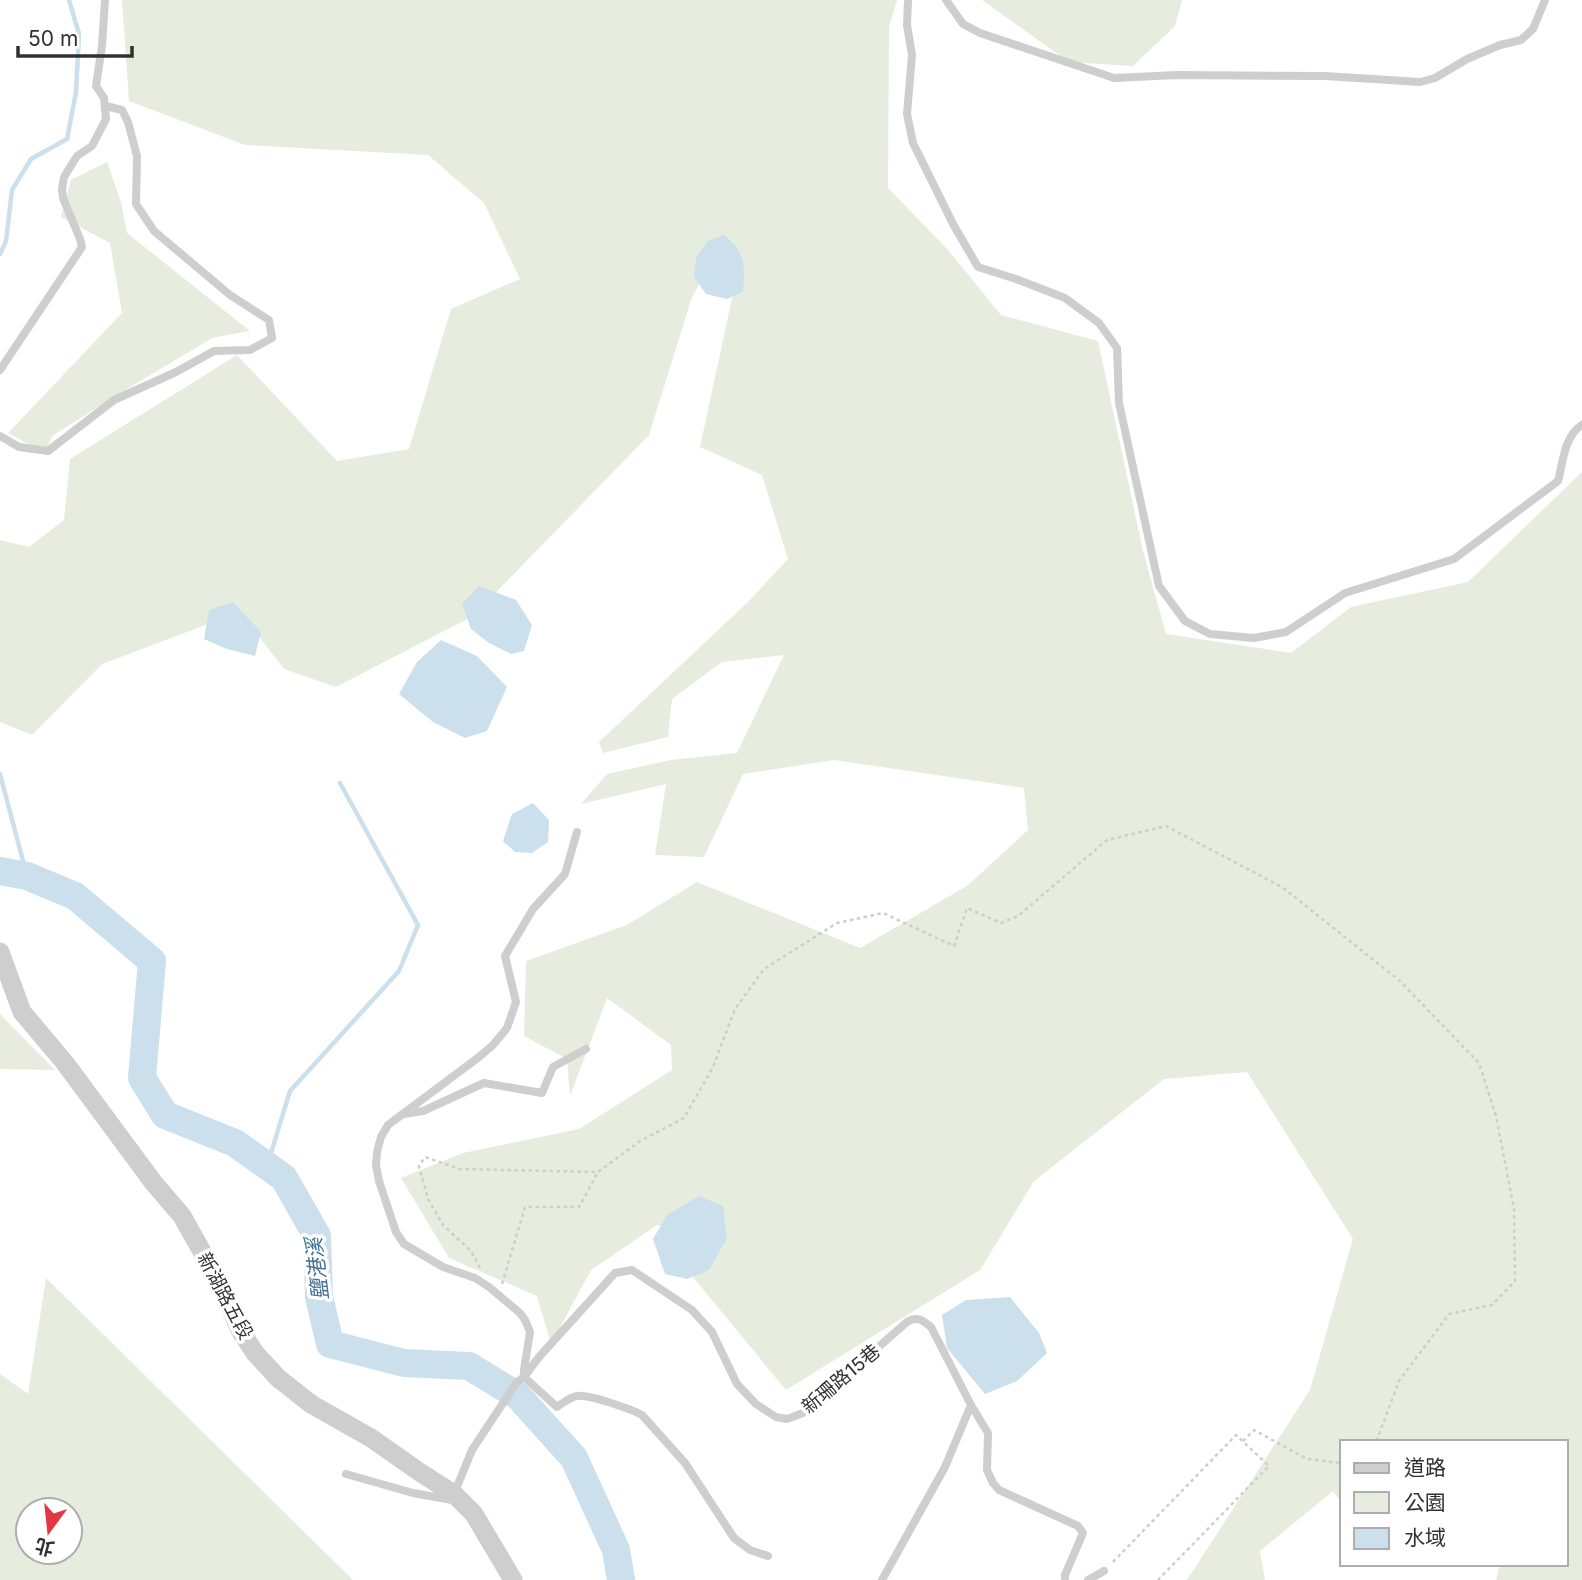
<svg xmlns="http://www.w3.org/2000/svg" width="1582" height="1580" viewBox="0 0 1582 1580" font-family="Inter,'Noto Sans TC',sans-serif">
<style>
.green{fill:#e6eddf;fill-rule:evenodd}
.water{fill:#ccdfec}
.lines{fill:none;stroke-linecap:round;stroke-linejoin:round}
.stream{stroke:#ccdfec;stroke-width:4.5}
.river{stroke:#ccdfec;stroke-width:28}
.path{stroke:#cecece;stroke-width:2.5;stroke-dasharray:3.5 3.5;stroke-linecap:butt}
.service{stroke:#cecece;stroke-width:8}
.tertiary{stroke:#cecece;stroke-width:19}
.labels{text-anchor:middle;dominant-baseline:central;stroke-width:7;stroke-linejoin:round;paint-order:stroke}
.street-label{font-size:19px;fill:#313131;stroke:#fff}
.water-label{font-size:21px;font-style:italic;fill:#407092;stroke:#fff}
</style>
<rect width="100%" height="100%" fill="#fff"/>
<path class="green" d="M122,0H897L889,27L888,188L948,250L1001,315L1098,341L1143,551L1166,634L1291,653L1351,607L1468,582L1582,472V1580H1496L1500,1564H1566V1442H1342V1503L1333,1491L1260,1551L1265,1580H1187L1310,1390L1353,1239L1247,1072L1164,1079L1034,1181L980,1270L786,1390L692,1276L698,1234L657,1225L591,1270L551,1344L537,1296L449,1258L401,1178L463,1153L579,1129L672,1070L671,1045L607,998L570,1096L567,1059L524,1036L526,961L627,925L697,882L860,948L967,886L1028,830L1024,788L834,760L743,774L704,857L655,855L666,784L581,804L607,774L671,760L737,753L784,655L722,662L672,699L668,737L603,753L599,742L748,602L788,559L762,475L700,447L737,275L717,254L692,297L649,435L473,616L336,687L284,669L240,612L102,664L32,735L0,722V540L29,547L64,520L70,459L237,355L337,461L409,449L451,309L520,279L484,203L428,155L245,145L129,101Z
M982,0H1182L1175,26L1133,66L1069,62Z
M107,162L121,202L127,233L250,331L212,338L112,398L52,436L45,453L8,433L122,313L110,243L61,217L71,180Z
M0,1014L55,1070L0,1069Z
M46,1278L353,1580H0V1374L28,1394ZM28,1510H70V1552H28Z"/>
<path class="water" d="M724,235C746,252 745,267 743,292L727,299L706,294L694,277L696,258L708,241Z
M479,586L516,600L532,625L524,651L511,654L489,643L471,629L462,604Z
M233,602L261,632L255,656L227,649L204,639L209,610Z
M441,640L477,656L507,687L487,731L465,738L433,722L399,694L417,662Z
M533,803L549,820L548,842L532,853L515,852L503,841L512,814Z
M699,1196L723,1206L727,1238L709,1270L687,1279L665,1274L653,1239L667,1215Z
M1010,1297L1039,1333L1047,1353L1017,1381L985,1394L947,1348L942,1315L966,1300Z"/>
<g class="lines">
<path class="stream" d="M0,254L6,241L12,190L31,159L67,139L76,92L79,34L69,0
M0,774L27,876
M267,1166L290,1091L399,971L418,925L340,783"/>
<path class="river" d="M0,871L27,876L75,896L152,961L142,1078L165,1115L235,1143L284,1178L317,1236L319,1297L330,1344L404,1363L469,1366L518,1396L574,1458L616,1550L621,1580"/>
<path class="path" d="M480,1268L471,1251L443,1225L428,1199L419,1166L425,1157L460,1169L598,1172L640,1141L684,1118L713,1067L735,1009L764,969L837,923L883,913L954,946L967,908L1001,923L1018,916L1107,840L1166,826L1282,887L1400,981L1479,1063L1496,1116L1514,1209L1515,1281L1492,1305L1449,1314L1399,1381L1376,1442
M502,1284L525,1207H579L598,1172
M1243,1441L1254,1430L1307,1459L1342,1463
M1113,1562L1236,1435L1269,1466L1158,1580"/>
<path class="service" d="M908,0L907,25L912,55L907,114L913,143L953,224L978,267L1016,279L1065,298L1099,323L1117,348L1119,403L1159,586L1185,621L1210,634L1254,638L1286,632L1345,593L1454,559L1558,481C1563,463 1564,436 1582,425
M946,0L963,24L980,33L1114,78L1177,75L1325,76L1420,82L1435,78L1467,59L1500,45L1521,40L1533,29L1545,0
M0,370L82,247L80,239L63,198L62,189L64,177L77,156L92,146L106,119L104,98L96,86L102,46L105,0
M0,436L19,447L48,451L114,400L176,372L214,351L250,350L272,338L269,320L230,295L154,231L136,204L137,156L128,122L122,110L106,106
M577,832L565,874L533,909L505,956L516,1002L507,1028L493,1045L479,1057L388,1125L381,1137L377,1152L376,1165L379,1181L396,1232L404,1244L443,1267L475,1278L489,1287L520,1313L525,1320L530,1332L524,1370V1377L557,1407C563,1403 570,1397 577,1396C588,1394 631,1409 642,1415L685,1463L734,1538L750,1550L768,1556
M404,1114L423,1111L484,1083L542,1093L553,1067L586,1049
M346,1474L413,1493L452,1500
M454,1494L472,1450L517,1382L524,1377L539,1357L615,1273L632,1270L692,1310L712,1332L737,1384L756,1404L776,1417L787,1419L803,1413L907,1322C918,1316 922,1320 931,1327L971,1405L988,1433L987,1470L993,1483L999,1490L1078,1526L1083,1533L1065,1575V1580
M882,1580L945,1467L971,1405
M1088,1580L1104,1571"/>
<path class="tertiary" d="M0,952L22,1012L65,1063L153,1182L182,1216L218,1280L240,1330L255,1353L278,1378L311,1404L371,1438L421,1473L454,1494L474,1514L513,1580"/>
</g>
<g class="labels">
<g class="street-label">
<text transform="translate(225 1296) rotate(62)">新湖路五段</text>
<text transform="translate(841 1379) rotate(-40)">新珊路15巷</text>
</g>
<g class="water-label">
<text transform="translate(317 1269) rotate(-97)">鹽港溪</text>
</g>
</g>
<rect x="1340" y="1440" width="228" height="126" fill="#ffffff" stroke="#adadad" stroke-width="2"/>
<rect x="1354" y="1463" width="35" height="10" fill="#cecece" stroke="#adadad" stroke-width="2"/>
<text x="1404" y="1475" font-size="21" fill="#313131">道路</text>
<rect x="1354" y="1492" width="35" height="21" fill="#e6eddf" stroke="#adadad" stroke-width="2"/>
<text x="1404" y="1510" font-size="21" fill="#313131">公園</text>
<rect x="1354" y="1528" width="35" height="21" fill="#ccdfec" stroke="#adadad" stroke-width="2"/>
<text x="1404" y="1545" font-size="21" fill="#313131">水域</text>
<g transform="translate(49 1531) rotate(195)"><circle r="33" fill="#ffffff" stroke="#adadad" stroke-width="2"/>
<path d="M0-5L12 26L0 18L-12 26Z" fill="#e13942"/>
<text y="-10" font-size="19" font-weight="bold" text-anchor="middle" fill="#313131">北</text>
</g>
<path d="M18 46v10h114v-10" fill="none" stroke="#313131" stroke-width="3.5"/>
<text x="28" y="46" font-size="21" fill="#313131" stroke="#ffffff" stroke-width="5" paint-order="stroke">50 m</text>
</svg>
